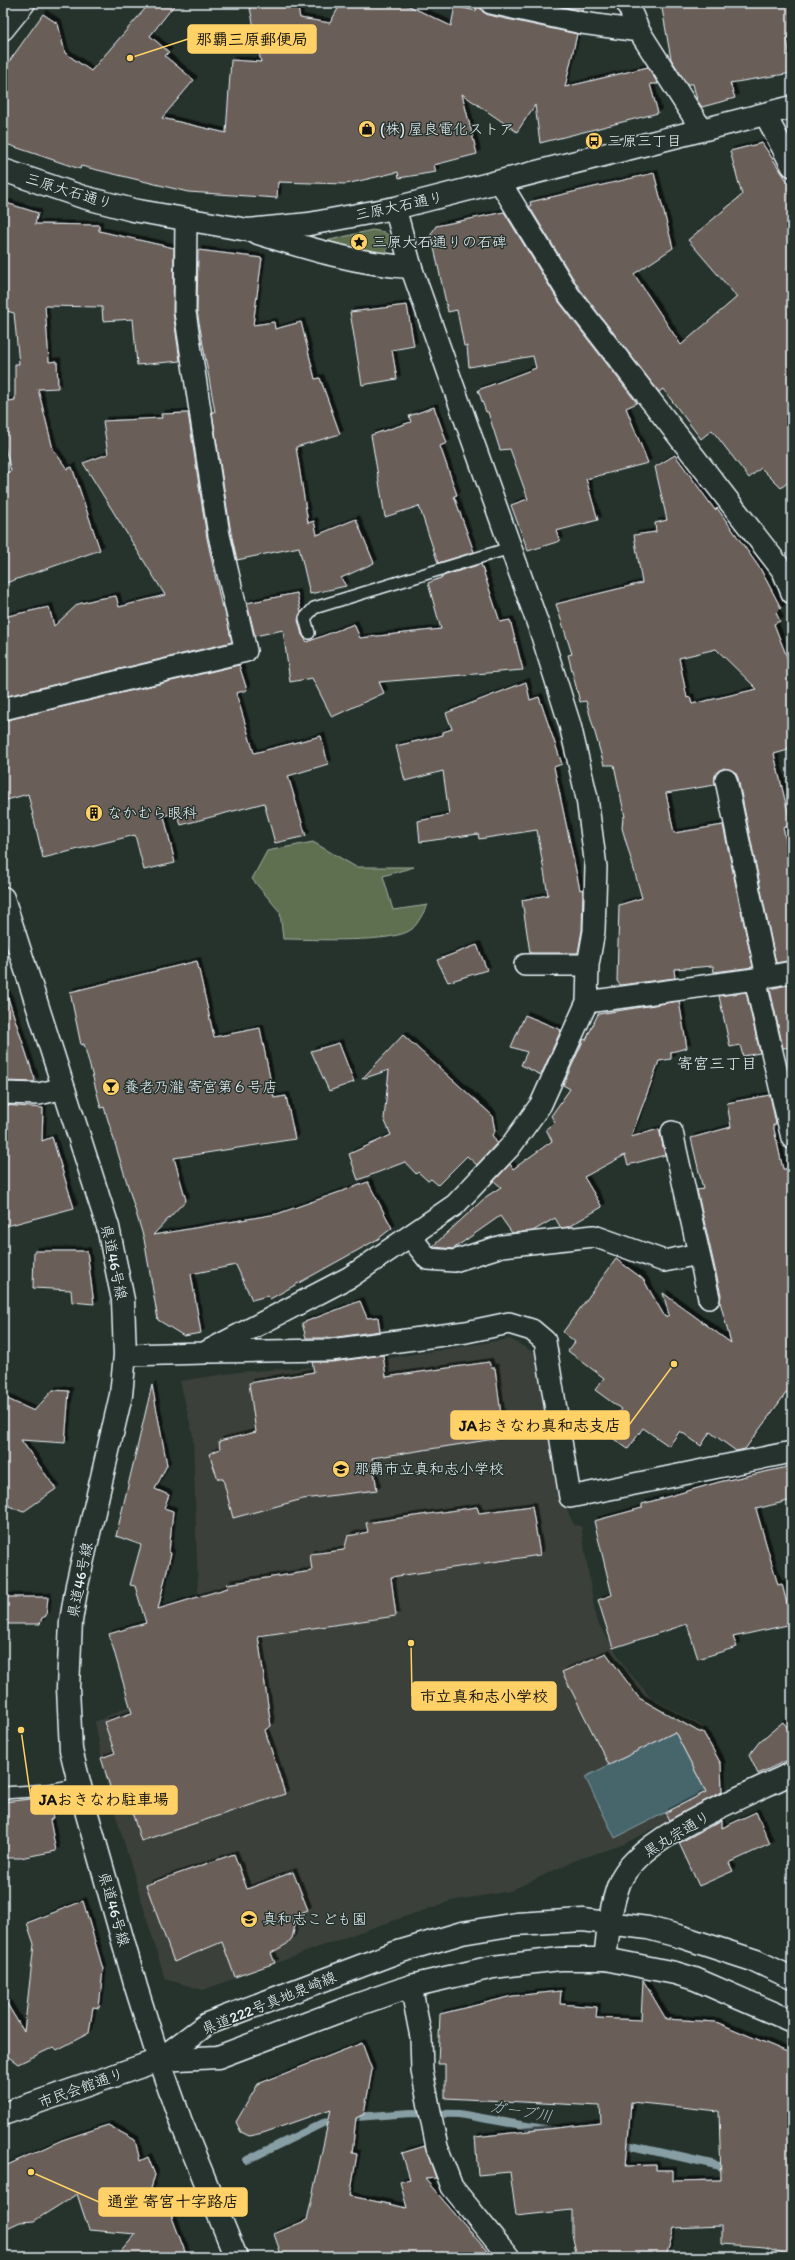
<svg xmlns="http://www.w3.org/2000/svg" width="795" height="2260" viewBox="0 0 795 2260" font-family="Itim,'Klee One',sans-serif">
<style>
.built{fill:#3b403a}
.green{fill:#5e6f51;stroke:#a3b0a4}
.water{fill:#46666c;stroke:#879ea4}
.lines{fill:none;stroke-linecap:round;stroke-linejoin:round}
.stream{stroke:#879ea4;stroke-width:8}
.building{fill:#6b5f58;stroke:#e8f1f8;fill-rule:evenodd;filter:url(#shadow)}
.service-casing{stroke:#e8f1f8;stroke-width:14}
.minor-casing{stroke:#e8f1f8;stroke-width:24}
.tertiary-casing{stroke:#e8f1f8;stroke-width:25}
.secondary-casing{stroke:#e8f1f8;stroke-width:25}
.service{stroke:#26332d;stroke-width:11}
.minor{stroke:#26332d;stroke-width:21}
.tertiary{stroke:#26332d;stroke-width:22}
.secondary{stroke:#26332d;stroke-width:22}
.labels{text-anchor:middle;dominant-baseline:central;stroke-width:3;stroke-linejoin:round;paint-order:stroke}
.poi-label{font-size:15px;fill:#e8f1f8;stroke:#26332d;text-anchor:start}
.street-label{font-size:15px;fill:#e8f1f8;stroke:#26332d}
.neighbourhood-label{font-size:16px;fill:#e8f1f8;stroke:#26332d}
.water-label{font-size:16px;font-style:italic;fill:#afc0c7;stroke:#26332d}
.leader{fill:none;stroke:#ffd166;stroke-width:1.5}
.callout-dot{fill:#ffd166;stroke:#26332d;stroke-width:1.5}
.callout{fill:#ffd166;stroke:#ffd166;stroke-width:1.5}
.callout-label{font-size:16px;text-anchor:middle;font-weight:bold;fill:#111}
</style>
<defs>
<filter id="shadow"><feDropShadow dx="3.5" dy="-3.5" stdDeviation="0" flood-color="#0009"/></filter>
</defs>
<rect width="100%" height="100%" fill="#26332d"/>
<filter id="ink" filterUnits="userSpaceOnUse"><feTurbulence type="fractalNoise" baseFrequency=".025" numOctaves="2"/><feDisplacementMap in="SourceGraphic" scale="8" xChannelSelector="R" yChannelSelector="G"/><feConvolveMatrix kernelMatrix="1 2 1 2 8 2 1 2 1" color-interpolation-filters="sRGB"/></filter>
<g filter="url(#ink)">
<path class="built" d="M510,1339L535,1353L565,1506L574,1525L581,1526L596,1620L627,1670L650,1697L702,1726L722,1763L723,1792L622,1845L576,1860L510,1891L451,1901L354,1934L203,1990L165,1979L107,1785L95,1722L217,1665L198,1590L193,1436L180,1381L239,1372L346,1365Z"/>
<path class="green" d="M372,230L384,232L389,236L390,245L386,252L381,254L327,243L326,241Z
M313,842L356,867H414L383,876L393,910L428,905C423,912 419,923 412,929C395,944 308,939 283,939L280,912L252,879L267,851Z"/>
<path class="water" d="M675,1732L706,1792L615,1838L585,1777Z"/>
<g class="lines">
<path class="stream" d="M618,2143L716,2165L731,2170
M247,2160L323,2123L342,2118L411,2113L459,2114L556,2131"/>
</g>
<path class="building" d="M150,3H176L150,36L169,52L165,56L194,80L162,118L226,133L231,60L261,62L249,3H297L300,18L330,23L341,3H403L451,26L455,6L476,11L477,3H479L483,12L488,15L577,34L565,87L648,67L658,84H650L658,113L540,143L535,105L517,132L462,94L477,154L434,165L436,172L399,178L398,172L346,184L278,182L277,198L188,192L81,166L80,169L3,143V70L43,14L58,24L65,53L91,71Z
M547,3H585L583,11Z
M661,3H792V37L787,38L792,73L730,83L735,98L702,107L697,100L693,84H687L671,59Z
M762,143L792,188V479L781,488L761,468L749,478L712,430L701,439L663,389L659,392L579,288L529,206H531L530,202L654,173L673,248L634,274L681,345L737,297L688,240L742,195L730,151Z
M3,202L38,213L35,224L99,225V231L174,248L173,312L180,361L137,365L133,319L103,321L102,307L45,306L49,362L57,361L58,388L38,389L53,449L67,469L72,467L100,550L3,584V474L11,471L3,440V402L15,400V364H19L14,313L3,310Z
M504,212L559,302L637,403L626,408L648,463L586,479L598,520L556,531L560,541L528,551L511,505L528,499L510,449L500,450L488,412H486L478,390L536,368L533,356L469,367L467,346H464L457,310L448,312L431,234L436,226Z
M198,250L262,258L253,325L274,322L275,329L301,322L315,379L320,378L340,434L296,447L308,523L314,521L317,535L356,519L374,563L341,578L346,586L310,594L299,547L237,560L231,533L212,412H215L197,311Z
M407,305L414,346L392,350L397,379L362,385L350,312Z
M434,407L447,443L440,446L457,495L454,496L474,552L438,563L419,506L385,517L371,435L411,422L409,416Z
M188,413L207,538L222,608L224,607L232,642L3,697V617L49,607L54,626L78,604L97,599L116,596L119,607L165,595L83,463L108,454L103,421L162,418L161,414Z
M675,455L715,510L717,508L761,570L781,608L776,613L780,621L774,624L792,670V745L788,747V750L774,754L791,825L783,828L792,864V960L776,963L738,778L735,772L724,768L718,771L715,776V785L666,793L674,833L723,825L753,967L714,972L713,966L674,969L675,978L620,985L617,981L619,905L642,898L622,828L623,817H625L614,765H604L586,701L580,702L568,655L572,654L556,604L642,583L634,535L656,532L655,523L667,520L655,467ZM716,649L757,689L692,704L690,697L687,698L679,658Z
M481,564L500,622L510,620L523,670L379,682L384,693L332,717L312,678L290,682L283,630L255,636L247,603L297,593L301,612L298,620L302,635L307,642L354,624L360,638L441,629L428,583L443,577V576Z
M239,665L247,690L236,693L254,753L321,736L328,764L288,776L306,836L275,843L264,803L181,825L176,812L164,816L175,863L144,870L135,835L43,858L28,794L3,801V721Z
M526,682L530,700L539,697L562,764L554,767L580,890L583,889L582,930L578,953H530L522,900L548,895L537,830L479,839L478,834L420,842L418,821L449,815L443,771L405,781L396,746L443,735V732L452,729L446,713Z
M477,945L487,970L448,982L437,960Z
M197,961L214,1037L260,1028L274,1098L286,1096L295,1139L174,1158L186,1200L153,1235L277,1214L368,1182L392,1228L378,1239L270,1299L267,1296L252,1300L236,1265L191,1274L201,1333L184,1336L158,1320L144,1239L104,1107L101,1108L84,1044L81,1045L70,992Z
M792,984V1047L783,1048L770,989Z
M746,992L760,1053L743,1056L740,1045L730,1047L719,996Z
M3,995H7L35,1080L34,1082L3,1081Z
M679,1001L687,1048L671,1052V1059L659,1061L631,1137L659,1129L665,1155L628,1165L625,1155L584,1177L602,1207L568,1227L561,1228L555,1218L533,1231L512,1233L500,1216L453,1249L434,1247L433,1246L487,1196L501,1187L494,1181L510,1164L513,1169L552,1141L546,1129L555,1122L551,1116L570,1089L563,1085L584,1039L586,1040L598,1014Z
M525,1015L561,1030L541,1075L521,1065L527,1052L511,1047Z
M403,1035L492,1115L495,1131L492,1135L497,1143L477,1165L467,1156L438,1185L431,1179L428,1181L418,1172L416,1174L405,1162L358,1180L349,1154L391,1135L384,1119L389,1070L362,1079Z
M339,1043L354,1082L329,1091L311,1051Z
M770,1095L776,1124L773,1125L783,1169H787L792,1192V1385L745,1449L736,1451L710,1432L701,1446L680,1431L669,1446L643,1428L628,1449L604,1432L621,1409L595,1390L604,1378L568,1351L575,1342L563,1332L616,1259L643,1279L665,1317L669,1315L663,1293L731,1343L720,1302L721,1295L697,1190L703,1189L691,1138L731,1127L727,1103Z
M3,1105L43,1108L42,1141L52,1137L74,1208L3,1227Z
M34,1251H87L94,1304L72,1302L71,1290L33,1288Z
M360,1301L367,1318L378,1317L380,1331L330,1338H306L302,1323Z
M383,1355L386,1377L489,1362L491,1368H495L503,1430L500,1433L501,1438L372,1458L377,1490L303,1499L233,1518L223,1479H218L209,1454L220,1449L219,1441L256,1432L249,1383L314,1372L312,1362H332Z
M152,1385L167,1465L155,1489L169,1495L164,1508L173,1511L169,1552L171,1553L158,1609L228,1588L227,1584L312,1571L310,1554L344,1550L348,1536L368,1532L366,1523L477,1507L479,1513L532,1506L540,1555L391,1577L396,1616L258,1636L271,1726L265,1730L285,1794L141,1841L131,1809L118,1812L101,1758L115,1753L104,1722L132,1713L109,1634L146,1623L135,1586L130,1585L141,1545L116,1536Z
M53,1390L69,1391L65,1443L21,1440L56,1489L23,1512L9,1506L3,1497V1397L34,1411Z
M792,1466V1500L756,1509L778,1585L782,1584L792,1624L733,1637L737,1647L698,1659L687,1624L613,1648L598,1600L612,1595L594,1521L642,1508V1504L719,1482Z
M3,1597H48L46,1616L42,1618L40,1624H3Z
M606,1653L639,1698L699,1732H703L721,1764L722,1792L669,1820L665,1813L706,1792L675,1732L609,1765L562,1672Z
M783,1722L792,1733V1758L758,1774L749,1755L760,1741Z
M49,1797L53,1818L50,1820L56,1851L20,1858H3V1802Z
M756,1812L770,1844L729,1863L733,1871L699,1886L679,1843L722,1820V1828Z
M234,1854L247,1889L293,1872L308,1910L298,1914L292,1938L287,1944L271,1953L275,1963L235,1977L222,1942L174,1962L146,1885Z
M83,1901L103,1969L99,2008L93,2007L89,2033L57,2050L54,2047L18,2064L3,2053V1997L24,2032L34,1944L27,1923Z
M643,1980L666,2019L716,2022L792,2054V2256L765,2247L721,2244V2226L674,2228L666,2257H634L627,2255L577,2257L572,2234V2210L516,2216L510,2172L478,2175L475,2137L601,2123L600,2106L445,2098V2064H438L440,2014L513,1996L561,1991L560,2004L597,2007L596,2018L641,2020ZM631,2102L719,2111L721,2180L673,2181V2170H656V2165L626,2166Z
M362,2043L372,2070L364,2114L356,2118L352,2153L357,2154L350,2196L407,2208L400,2182L410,2179L402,2153L425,2146L436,2178L425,2179L492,2257H282L274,2234L307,2220L331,2109L263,2133L249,2136L241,2132L236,2122L258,2084Z
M108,2125L135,2140L140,2161L148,2157L155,2175L148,2199L170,2212L187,2257H116L136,2234L89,2230L77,2194L34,2221L20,2222L3,2230V2167L62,2140Z"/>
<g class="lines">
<defs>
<path id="service" d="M309,633L305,618L314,608L510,548
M3,1793L49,1790L79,1784"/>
<path id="minor" d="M491,3L582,23L639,31
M627,3L639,31L702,130
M765,114L792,166
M500,182L569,295L783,571L792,593
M3,709L246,651L219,535L185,312L186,221
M726,780L767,977
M525,965H588
M755,979L792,972
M587,1002L755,979L792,1138
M3,1093L39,1094L64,1088
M672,1132L699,1254
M410,1236L428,1259L454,1261L502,1246L594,1236L664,1261L699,1254L709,1298
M211,1352L331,1350L466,1332L509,1323L532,1330L545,1341L570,1497L792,1452
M125,1355L204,1353L350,1277L455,1205L510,1147L541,1104L587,1002L588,965L594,931L596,867L587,798L570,725L541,633L411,267L395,208
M411,1986L421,2037L422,2071L437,2147L452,2187L509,2257"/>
<path id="tertiary" d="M3,29L24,3
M3,170L83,197L133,210L248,230L309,224L395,208L792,107
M258,233C306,248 361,265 411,267
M605,1959C608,1934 610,1908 619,1884C635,1838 748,1795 792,1773"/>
<path id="secondary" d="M3,898L108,1227L123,1300L125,1355L121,1395L77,1585L71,1621L68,1688L71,1750L87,1814L136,1987L159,2060L181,2122L236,2257
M159,2060L218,2057L348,2008L411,1986L493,1967L560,1959H605L675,1973L695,1979L792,2021
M3,2114L159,2060L207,2024L395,1953L462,1933L516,1924L583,1920L648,1928L682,1937L756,1961L792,1978"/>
</defs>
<use href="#service" class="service-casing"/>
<use href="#minor" class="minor-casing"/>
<use href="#tertiary" class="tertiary-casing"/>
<use href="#secondary" class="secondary-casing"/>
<use href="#service" class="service"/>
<use href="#minor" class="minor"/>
<use href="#tertiary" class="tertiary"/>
<use href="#secondary" class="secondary"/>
</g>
</g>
<defs>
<symbol id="shop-disc" viewBox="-11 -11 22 22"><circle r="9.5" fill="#ffd166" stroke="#26332d"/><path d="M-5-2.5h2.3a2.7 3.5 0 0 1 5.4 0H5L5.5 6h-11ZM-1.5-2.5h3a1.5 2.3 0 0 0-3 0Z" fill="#111"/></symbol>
<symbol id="bus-disc" viewBox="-11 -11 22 22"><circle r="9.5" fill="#ffd166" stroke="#26332d"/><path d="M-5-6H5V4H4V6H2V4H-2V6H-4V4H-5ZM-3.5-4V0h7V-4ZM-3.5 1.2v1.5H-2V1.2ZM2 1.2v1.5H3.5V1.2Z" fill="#111"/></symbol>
<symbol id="sight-disc" viewBox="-11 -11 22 22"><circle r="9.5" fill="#ffd166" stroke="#26332d"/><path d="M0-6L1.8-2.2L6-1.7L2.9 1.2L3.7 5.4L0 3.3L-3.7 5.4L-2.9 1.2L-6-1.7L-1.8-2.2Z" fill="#111"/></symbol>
<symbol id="building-disc" viewBox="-11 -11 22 22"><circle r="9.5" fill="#ffd166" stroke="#26332d"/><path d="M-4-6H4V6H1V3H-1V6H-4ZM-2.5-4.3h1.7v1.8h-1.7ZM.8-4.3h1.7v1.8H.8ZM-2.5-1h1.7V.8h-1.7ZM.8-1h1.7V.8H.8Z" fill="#111"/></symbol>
<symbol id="bar-disc" viewBox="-11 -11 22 22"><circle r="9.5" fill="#ffd166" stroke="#26332d"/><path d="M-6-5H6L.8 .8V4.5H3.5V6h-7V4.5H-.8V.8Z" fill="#111"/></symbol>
<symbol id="school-disc" viewBox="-11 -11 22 22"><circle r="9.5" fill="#ffd166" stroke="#26332d"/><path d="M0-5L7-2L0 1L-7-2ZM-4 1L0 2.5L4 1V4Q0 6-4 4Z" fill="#111"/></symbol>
</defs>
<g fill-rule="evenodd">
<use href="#shop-disc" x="357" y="119" width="20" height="20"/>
<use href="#bus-disc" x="584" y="131" width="20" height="20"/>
<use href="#sight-disc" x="349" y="232" width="20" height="20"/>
<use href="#building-disc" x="84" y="803" width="20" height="20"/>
<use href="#bar-disc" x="101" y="1077" width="20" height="20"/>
<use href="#school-disc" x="331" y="1459" width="20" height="20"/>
<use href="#school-disc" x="239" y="1909" width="20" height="20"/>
</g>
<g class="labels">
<g class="poi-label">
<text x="380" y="129">(株) 屋良電化ストア</text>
<text x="607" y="141">三原三丁目</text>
<text x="372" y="242">三原大石通りの石碑</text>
<text x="107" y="813">なかむら眼科</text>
<text x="124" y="1087">養老乃瀧 寄宮第６号店</text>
<text x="354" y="1469">那覇市立真和志小学校</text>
<text x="262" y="1919">真和志こども園</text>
</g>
<g class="street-label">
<text transform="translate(69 191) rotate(17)">三原大石通り</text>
<text transform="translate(399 206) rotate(-12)">三原大石通り</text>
<text transform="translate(114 1262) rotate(78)">県道46号線</text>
<text transform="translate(80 1580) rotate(-79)">県道46号線</text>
<text transform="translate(677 1834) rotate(-31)">黒丸宗通り</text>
<text transform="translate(114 1909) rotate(74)">県道46号線</text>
<text transform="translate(269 2003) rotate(-22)">県道222号真地泉崎線</text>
<text transform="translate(81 2088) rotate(-20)">市民会館通り</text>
</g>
<g class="neighbourhood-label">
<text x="717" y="1063">寄宮三丁目</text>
</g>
<g class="water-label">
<text transform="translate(521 2111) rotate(10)">ガーブ川</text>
</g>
</g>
<path class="leader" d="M130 58L188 39M674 1364L629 1425M411 1643L412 1696M21 1730L31 1800M31 2172L99 2202"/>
<g class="callout-dot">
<circle cx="130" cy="58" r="4"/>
<circle cx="674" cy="1364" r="4"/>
<circle cx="411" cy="1643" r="4"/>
<circle cx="21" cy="1730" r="4"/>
<circle cx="31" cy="2172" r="4"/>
</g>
<g class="callout">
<rect x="188" y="25" width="128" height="28" rx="4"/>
<rect x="451" y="1411" width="178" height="28" rx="4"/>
<rect x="412" y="1682" width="144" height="28" rx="4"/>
<rect x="31" y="1786" width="146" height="28" rx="4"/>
<rect x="99" y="2188" width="148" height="28" rx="4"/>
</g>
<g class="callout-label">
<text x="252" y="45">那覇三原郵便局</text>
<text x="540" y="1431">JAおきなわ真和志支店</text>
<text x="484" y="1702">市立真和志小学校</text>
<text x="104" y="1805">JAおきなわ駐車場</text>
<text x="173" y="2207">通堂 寄宮十字路店</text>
</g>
<rect width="795" height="2260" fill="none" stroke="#26332d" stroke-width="16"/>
<rect x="8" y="8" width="779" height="2244" fill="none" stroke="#e8f1f8" stroke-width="1.5" filter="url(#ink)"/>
</svg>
